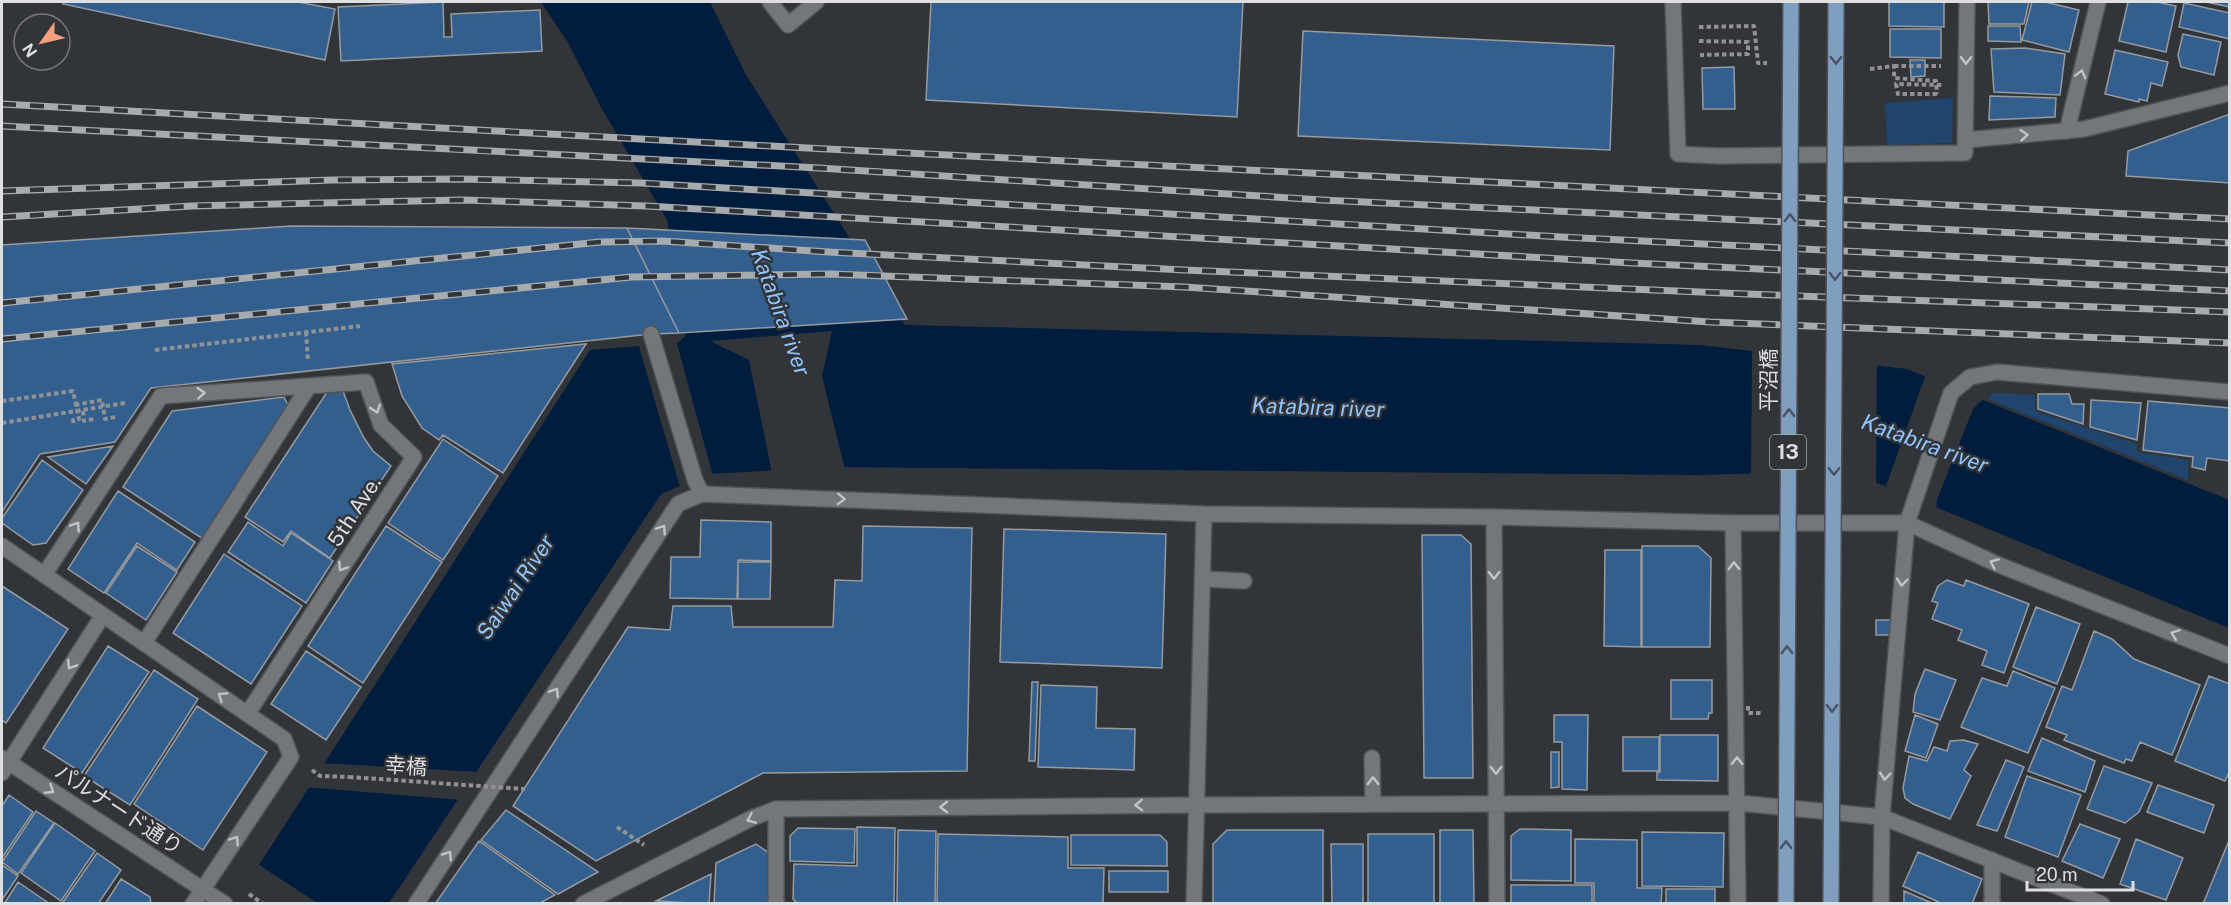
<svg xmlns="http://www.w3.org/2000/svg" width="2231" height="905" viewBox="0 0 2231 905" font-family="'Public Sans','Noto Sans JP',sans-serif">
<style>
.green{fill:#1f456f}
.water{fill:#001d3e}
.pier{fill:#313438}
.building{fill:#335f8f;stroke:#979a9f;stroke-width:1.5}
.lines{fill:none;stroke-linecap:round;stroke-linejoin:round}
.lane-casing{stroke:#505355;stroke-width:18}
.street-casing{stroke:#505355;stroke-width:18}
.secondary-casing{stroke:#505355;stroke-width:18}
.path{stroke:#909295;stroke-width:4;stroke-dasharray:4.5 3;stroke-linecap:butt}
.lane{stroke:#73767a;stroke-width:15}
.street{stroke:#73767a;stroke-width:15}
.secondary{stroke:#73767a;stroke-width:15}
.rail-casing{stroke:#a8abad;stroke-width:7}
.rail{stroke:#313438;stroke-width:4.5;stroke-dasharray:14;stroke-linecap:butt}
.primary-bridge-casing{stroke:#505355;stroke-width:18;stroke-linecap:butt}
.path-bridge{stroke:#909295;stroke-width:4;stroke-dasharray:4.5 3;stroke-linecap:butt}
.primary-bridge{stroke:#809ec0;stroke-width:15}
.oneway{stroke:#495461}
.oneway2{stroke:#c2c5c7}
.labels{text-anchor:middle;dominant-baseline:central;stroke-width:5;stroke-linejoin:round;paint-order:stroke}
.shield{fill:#313438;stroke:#a9acae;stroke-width:1.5}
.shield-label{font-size:20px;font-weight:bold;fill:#dddfe1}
.street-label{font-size:21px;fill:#dddfe1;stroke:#313438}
.water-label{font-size:22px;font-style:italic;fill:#91c5fe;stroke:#313438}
</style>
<rect width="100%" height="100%" fill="#313438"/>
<path class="green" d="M1953,98L1952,143L1887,145L1885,103Z
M1993,393L2035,395V411L2137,444V452L2188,460V480L1988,399Z"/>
<path class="water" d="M541,2H710L746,75L905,325L1700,345L1907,369L2229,500V628L1848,471L1698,475L833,467L709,474L661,494L389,903L234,904L590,350L678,343L685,336L667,220L601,107L567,41Z"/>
<path class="pier" d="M832,331L822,376L845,470L772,473L749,360L710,341Z
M676,340L713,476L680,487L638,343Z
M1752,348L1877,363L1876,486L1847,474L1751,477Z
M1926,374L1985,397L1973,409L1937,500L1936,510L1885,489Z
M320,763L480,772L462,800L305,787Z
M256,863L319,904H231Z"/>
<path class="building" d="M66,2H298L335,9L325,60L63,4Z
M443,2L444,37H452L451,14L540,10L542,51L341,61L338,7Z
M931,2H1243L1237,117L926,100Z
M1889,2H1944V27L1889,26Z
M1988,2H2029L2024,24H1989Z
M2032,2H2045L2079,10L2069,52L2022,40Z
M2128,2H2157L2176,6L2166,52L2119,41Z
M2206,2H2230V7Z
M2184,3L2230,13V39L2179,27Z
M1988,26H2020L2021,42L1988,41Z
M1890,29H1941V58L1890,57Z
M1303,31L1614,46L1610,150L1298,136Z
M2183,34L2221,42L2214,75L2181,67L2178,55Z
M2025,48L2065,54L2060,95L1994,92L1991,49Z
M2115,50L2168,62L2162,86L2151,83L2147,101L2139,99V102L2105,94Z
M1910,60H1925V76L1911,77Z
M1734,67L1735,109H1703L1702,68Z
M1990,96L2056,98L2055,117L1989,120Z
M2230,114V183L2126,176L2128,151Z
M291,226L627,228L679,333L651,334L151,388L115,442L40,454L2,512V245Z
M627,228L865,240L907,319L679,333Z
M586,344L503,473L443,435L439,440L422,428L402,396L392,364Z
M342,388L350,410L364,438L373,451L391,466L330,558L291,531L283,542L245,517L329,389Z
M2038,394H2069L2072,404H2084L2083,424L2038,409Z
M284,397L289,407L203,539L123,487L172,411Z
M2091,400L2141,403L2137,440L2090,427Z
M2148,401L2230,408V461L2207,458L2205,470L2192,467L2193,457L2143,450Z
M443,439L498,476L443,560L388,523Z
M113,446L86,484L48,457Z
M42,460L83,490L46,543L33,545L2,523V518Z
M118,491L195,542L177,570L137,543L104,593L68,569Z
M701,520L771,522V561L738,560L737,599L670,598L671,557H700Z
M248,522L283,546L291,533L333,561L306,603L228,552Z
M386,526L442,562L363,683L308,646Z
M863,526L972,528L967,771L763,773L596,861L513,806L628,627L670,630L673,606H731L733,627H833L835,580L862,581Z
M1004,529L1166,534L1162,668L1000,662Z
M1422,535H1461L1471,544L1473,778H1424Z
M137,546L177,572L146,620L106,593Z
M1642,546H1698L1711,558L1710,647H1642Z
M1605,550H1641V647L1604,646Z
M224,554L302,606L251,684L173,633Z
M738,562H771L770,599H738Z
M1947,580L1964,586L1966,580L2029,604L2004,673L1982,665L1987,651L1958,640L1962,630L1932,619L1938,603L1932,601L1938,586Z
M2,586L68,629L6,723L2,720Z
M2036,607L2080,624L2057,684L2013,667Z
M1876,620H1892V635H1876Z
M2094,631L2112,639L2134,659L2200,685L2172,755L2140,742L2132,761L2126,759L2124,763L2064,740L2067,735L2046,727L2062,686L2072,690Z
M108,646L149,672L82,773L43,748Z
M306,651L361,687L326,740L271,704Z
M1925,669L1956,680L1940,720L1913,712L1915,694Z
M154,670L198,699L130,805L84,776Z
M2013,671L2055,688L2028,753L1961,727L1982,678L2007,686Z
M2209,676L2230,684V770L2225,781L2175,761Z
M1671,680H1712V713H1709L1708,719H1671Z
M1032,682H1038L1035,761H1029Z
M1041,685L1097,687L1096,728L1135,729L1134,770L1038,767Z
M197,706L267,752L203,850L134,804Z
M1554,715H1588L1587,790L1562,789V742H1554Z
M1915,715L1938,724L1926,758L1905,751Z
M1660,735H1718V781L1657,780V772H1660Z
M1623,737H1659V771H1623Z
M2042,738L2095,761L2085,792L2028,771Z
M1963,740L1978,744L1964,770L1971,776L1950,819L1913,804L1905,798L1903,788L1909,756L1927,761L1934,747L1947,751L1950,741Z
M1551,752H1559V787L1551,788Z
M2006,760L2024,767L1997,831L1977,825Z
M2104,766L2152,783L2139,812L2125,823L2087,809Z
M2027,776L2081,795L2058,857L2005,837Z
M2158,785L2214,805L2204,833L2147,812Z
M9,795L33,812L2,858V806Z
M506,810L598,872L558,894L481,840Z
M36,811L54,823L18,874L2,862Z
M55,823L95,851L61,901L21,873Z
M2080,824L2120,839L2103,878L2062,861Z
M857,827L895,828L894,904H798L793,899L794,864L857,866Z
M798,828L855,829L854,863L790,861V836Z
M1520,829L1571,830V881L1511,880V836Z
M898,830L936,831L935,904H897Z
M1227,830H1323V904H1213V844Z
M1440,830H1473L1474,904H1440Z
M1642,832L1724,833L1723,887L1642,886Z
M938,834L1068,837V868H1104L1103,904H937Z
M1368,834H1434V904H1368Z
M1071,835H1160L1167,842V866L1071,865Z
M2230,838V904H2203Z
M1575,839L1637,840V888H1662L1661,904H1594V883H1575Z
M2136,839L2183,858L2166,900L2120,884Z
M479,841L555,895L538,904H435Z
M756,844L769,853L768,904H714L716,863Z
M1331,844H1363V904H1332Z
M1918,852L1982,879L1972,904H1943L1903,886Z
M97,853L121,870L98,904H65L63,902Z
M2,865L18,876L2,900Z
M1109,871H1168V892H1109Z
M711,874L709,904L656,901Z
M121,879L150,897L151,904H105Z
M18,882L50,904H4Z
M1511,885H1592V904H1511Z
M1666,889H1715V904H1666Z
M1904,891L1934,904H1904Z"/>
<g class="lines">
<defs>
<path id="lane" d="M770,2L788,25L816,2
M651,334L695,480L702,494
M1203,579L1244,581
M1372,758L1373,804
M776,904V809"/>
<path id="street" d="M1673,2L1678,154L1718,156L1965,153L1967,2
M2067,131L2098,2
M1966,140L2084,129L2230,93
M243,489L309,386
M1494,517L1497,904
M1733,523L1738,904
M2,546L284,739L291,757L193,904
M44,575L161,396L366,382L381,425L414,457L248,713
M144,643L240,494
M2,758L225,904
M2,773L103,615
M1992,860V904
M416,904L678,504L702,494L1204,514L1494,517L1733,523H1907L1999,565L2230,656
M583,904L752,818L776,809L1197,805L1738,803L1882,817
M1194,904L1204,514
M1881,904L1882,817L1907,523"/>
<path id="secondary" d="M1907,523L1951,393L1970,377L1997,372L2230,392
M1882,817L2102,904"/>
</defs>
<use href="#lane" class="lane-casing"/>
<use href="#street" class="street-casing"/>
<use href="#secondary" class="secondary-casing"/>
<path class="path" d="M1699,27L1754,26L1758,63H1767
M1699,41L1748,42V54L1700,55
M1894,66H1941
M1937,94H1898L1896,84L1942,85
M306,332L308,361
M155,350L360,326
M2,401L73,391L79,419L73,420L74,426
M75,405L102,400L105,419L115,417
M83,411L84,421L94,419
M2,423L125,403
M312,770L320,776L349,777
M617,827L644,845
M249,894L263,904"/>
<use href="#lane" class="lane"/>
<use href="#street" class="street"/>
<use href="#secondary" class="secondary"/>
<defs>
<path id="rail" d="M2,104L807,148L2230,219
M2,126L819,168L1322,200L2230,243
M2,191L333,180L459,179L641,183L1561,237L2230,270
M2,217L192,206L321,203L463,200L646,206L1632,263L2230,291
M2,303L600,242L663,241L828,252L1184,270L1747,294L2230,312
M2,339L631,277L830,274L1184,287L1710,322L2230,343"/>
</defs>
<use href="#rail" class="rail-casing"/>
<use href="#rail" class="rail"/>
<defs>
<path id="primary-bridge" d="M1786,904L1791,2
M1831,904L1836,2"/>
</defs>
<use href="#primary-bridge" class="primary-bridge-casing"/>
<path class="path-bridge" d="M1870,69L1894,66V78L1936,81L1937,94
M1748,706V713H1761
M349,777L525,789"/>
<use href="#primary-bridge" class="primary-bridge"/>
</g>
<defs><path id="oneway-chevron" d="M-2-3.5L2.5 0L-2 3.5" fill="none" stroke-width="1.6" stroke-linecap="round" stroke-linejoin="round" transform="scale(1.5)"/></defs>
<g class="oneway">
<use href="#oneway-chevron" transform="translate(1836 60) rotate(90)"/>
<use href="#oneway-chevron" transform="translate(1790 218) rotate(-90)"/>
<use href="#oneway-chevron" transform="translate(1835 276) rotate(90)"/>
<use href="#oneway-chevron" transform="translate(1789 413) rotate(-90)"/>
<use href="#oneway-chevron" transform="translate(1834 471) rotate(90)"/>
<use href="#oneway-chevron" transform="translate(1787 650) rotate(-90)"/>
<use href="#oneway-chevron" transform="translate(1832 708) rotate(90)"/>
<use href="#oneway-chevron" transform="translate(1786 845) rotate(-90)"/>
</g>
<g class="oneway2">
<use href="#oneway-chevron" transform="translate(1966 60) rotate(91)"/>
<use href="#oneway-chevron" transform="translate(2081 74) rotate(-76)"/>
<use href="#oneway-chevron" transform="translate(2024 135) rotate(-5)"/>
<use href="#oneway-chevron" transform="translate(201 393) rotate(-4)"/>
<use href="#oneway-chevron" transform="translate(376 409) rotate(71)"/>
<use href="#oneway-chevron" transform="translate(841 499) rotate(2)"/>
<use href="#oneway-chevron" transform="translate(76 526) rotate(-57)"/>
<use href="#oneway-chevron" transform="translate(662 529) rotate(-57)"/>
<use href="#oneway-chevron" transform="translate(1994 563) rotate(-156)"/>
<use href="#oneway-chevron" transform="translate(1734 566) rotate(-91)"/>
<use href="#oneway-chevron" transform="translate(342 567) rotate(123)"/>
<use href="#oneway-chevron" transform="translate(1494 575) rotate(90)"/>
<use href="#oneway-chevron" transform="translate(1902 582) rotate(95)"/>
<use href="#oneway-chevron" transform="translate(2175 634) rotate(-159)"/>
<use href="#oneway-chevron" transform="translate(71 665) rotate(123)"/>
<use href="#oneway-chevron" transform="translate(555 692) rotate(-57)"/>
<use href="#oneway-chevron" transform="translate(222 696) rotate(-146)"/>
<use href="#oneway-chevron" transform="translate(1737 761) rotate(-91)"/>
<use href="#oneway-chevron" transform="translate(1496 770) rotate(90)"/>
<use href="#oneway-chevron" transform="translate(1885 776) rotate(95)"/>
<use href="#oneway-chevron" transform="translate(1373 781) rotate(-91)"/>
<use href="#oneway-chevron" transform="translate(50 790) rotate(33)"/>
<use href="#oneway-chevron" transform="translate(1139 805) rotate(179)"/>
<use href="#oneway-chevron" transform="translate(944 807) rotate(179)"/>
<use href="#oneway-chevron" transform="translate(751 819) rotate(156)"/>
<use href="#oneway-chevron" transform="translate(235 840) rotate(-56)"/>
<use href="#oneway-chevron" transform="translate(448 855) rotate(-57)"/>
</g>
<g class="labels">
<rect class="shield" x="1770" y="435" width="36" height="34" rx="4.5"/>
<g class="shield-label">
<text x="1788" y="452">13</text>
</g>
<g class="street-label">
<text transform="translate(1768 380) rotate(-90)">平沼橋</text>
<text transform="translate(354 511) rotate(-57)">5th Ave.</text>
<text transform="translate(406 766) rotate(4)">幸橋</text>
<text transform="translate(119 809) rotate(33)">パルナード通り</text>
</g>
<g class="water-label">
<text transform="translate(781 312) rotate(70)">Katabira river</text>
<text transform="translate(1318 407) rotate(2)">Katabira river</text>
<text transform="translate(1925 443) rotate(20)">Katabira river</text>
<text transform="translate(515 587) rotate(-56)">Saiwai River</text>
</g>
</g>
<rect width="2231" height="905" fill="none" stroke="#dddfe1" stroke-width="6"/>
<g transform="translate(42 42) rotate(236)"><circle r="28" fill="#313438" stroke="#76787c" stroke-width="1.5"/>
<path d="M0-4.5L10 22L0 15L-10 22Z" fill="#f2a080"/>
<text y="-9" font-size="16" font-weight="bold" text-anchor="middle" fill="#dddfe1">N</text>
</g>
<path d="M2027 881v9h106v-9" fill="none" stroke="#dddfe1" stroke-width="3"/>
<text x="2036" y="881" font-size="18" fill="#dddfe1" stroke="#313438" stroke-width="4.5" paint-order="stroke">20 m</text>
</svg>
